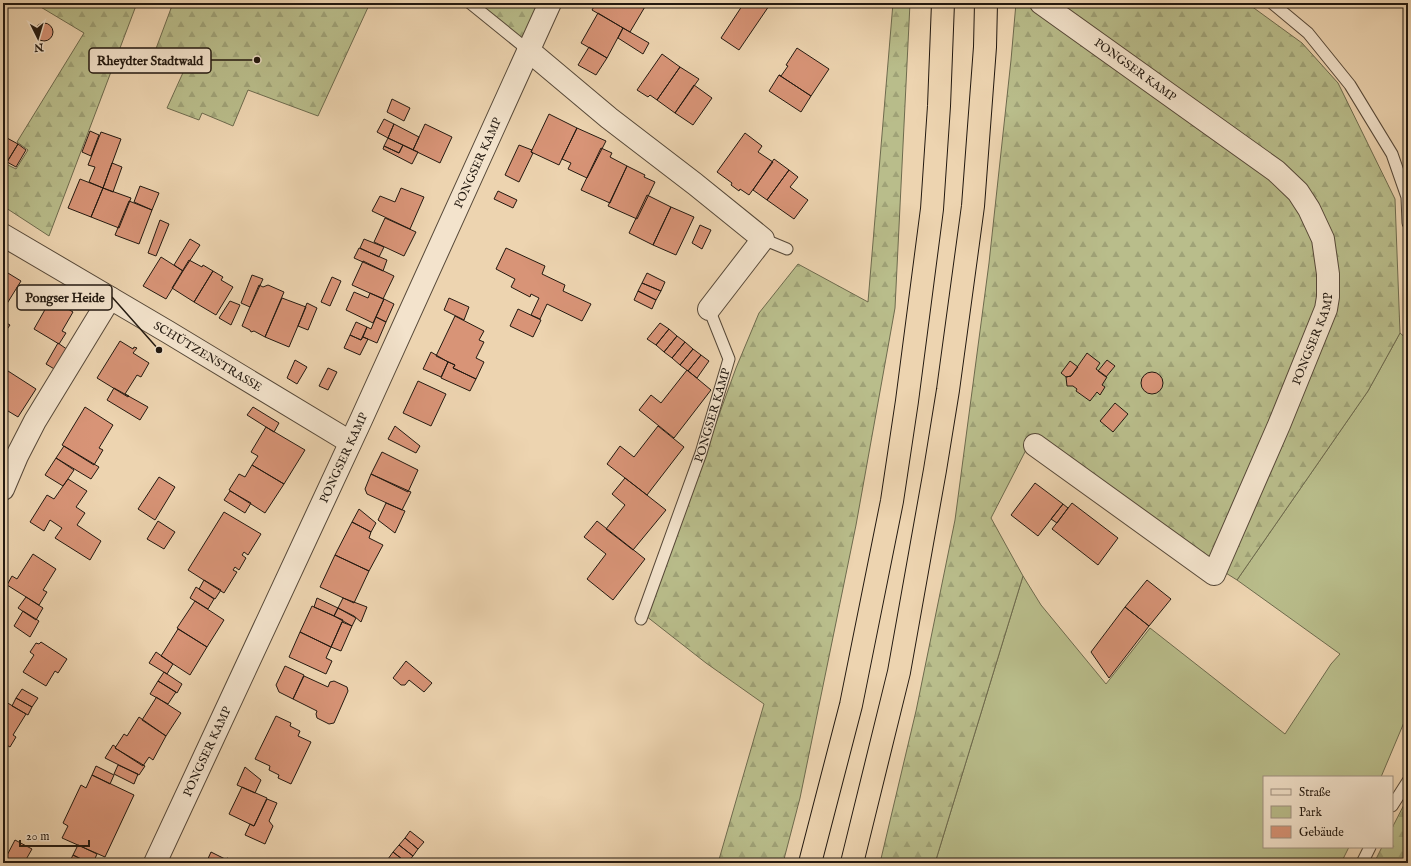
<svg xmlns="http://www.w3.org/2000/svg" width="1411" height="866" viewBox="0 0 1411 866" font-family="'IM FELL English',serif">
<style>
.green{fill:#b9bd8b;stroke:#6e6b4e}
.forest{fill:url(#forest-firs);stroke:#6e6b4e}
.building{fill:#d89477;stroke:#231910}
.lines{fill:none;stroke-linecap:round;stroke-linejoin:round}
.service-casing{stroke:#564838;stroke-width:13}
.minor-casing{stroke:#564838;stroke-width:24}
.motorway-casing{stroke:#231910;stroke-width:24}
.service{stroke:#f3e3cc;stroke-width:11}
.minor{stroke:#f3e3cc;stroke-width:22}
.motorway{stroke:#edd4b0;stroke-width:22}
.labels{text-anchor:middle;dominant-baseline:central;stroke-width:3.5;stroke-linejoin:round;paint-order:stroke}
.street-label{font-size:12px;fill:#231910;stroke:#f3e3cc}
.leader{fill:none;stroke:#231910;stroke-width:1.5}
.callout-dot{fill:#231910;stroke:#f3e3cc;stroke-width:1.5}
.callout{fill:#f3e3cc;stroke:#231910;stroke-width:1.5}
.callout-label{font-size:13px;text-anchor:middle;font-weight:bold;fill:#231910}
</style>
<defs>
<pattern id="forest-firs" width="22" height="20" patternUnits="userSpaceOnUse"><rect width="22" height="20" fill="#b9bd8b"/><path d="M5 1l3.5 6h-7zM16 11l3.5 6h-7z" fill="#9fa277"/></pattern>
</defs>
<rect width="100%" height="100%" fill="#edd4b0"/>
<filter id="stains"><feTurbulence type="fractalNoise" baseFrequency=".005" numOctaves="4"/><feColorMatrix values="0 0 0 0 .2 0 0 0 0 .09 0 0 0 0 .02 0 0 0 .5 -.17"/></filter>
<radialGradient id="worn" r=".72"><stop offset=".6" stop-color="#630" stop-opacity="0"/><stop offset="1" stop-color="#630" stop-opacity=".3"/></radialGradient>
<path class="green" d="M1400,333L1408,340V713L1381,777H1264V847H1349L1341,863H935L1023,576L1041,605L1106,684L1150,628L1285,734L1331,664L1340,654L1237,580L1368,391Z"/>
<path class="forest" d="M34,3H137L49,236L3,206V172L8,165L16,169L28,150L17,142L84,33Z
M173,3H370L318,116L248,90L233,126L202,113L199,120L167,108L186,66L154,54Z
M470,3H559L528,50Z
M893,3H910L895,308L856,525L800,798L783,863H718L764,704L706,663L646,616L736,368L759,313L798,264L868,302Z
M1016,3H1247L1302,43L1338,83L1395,199L1400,333L1368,391L1237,580L1027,448L991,518L1023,576L935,863H880L916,711L955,520L989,263L1011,60Z
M1408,797V863H1374L1382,847H1392V828Z"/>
<path class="building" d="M596,3H642L646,5L630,32L592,10Z
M744,3H771L739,50L721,38Z
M598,13L623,28L607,58L581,43Z
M35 32a9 9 0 1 1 18 0a9 9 0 1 1-18 0Z
M623,28L649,43L643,54L618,38Z
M589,47L607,58L596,75L578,65Z
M797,48L829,69L811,96L779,75L781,76L788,66L786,65Z
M662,54L680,67L657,100L650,95L648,97L637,90Z
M680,67L699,79L675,113L657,100Z
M779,75L811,96L801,112L769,91Z
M694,85L712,98L693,125L675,113Z
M392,99L410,108L404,121L387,112Z
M549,114L577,128L559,165L531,152Z
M384,119L394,124L388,138L377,132Z
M394,124L419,137L413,150L388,138Z
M425,124L452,137L440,163L413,150Z
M577,128L606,141L587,178L568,169L571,163L562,159Z
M90,131L99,135L91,156L82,152Z
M101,132L121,139L103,188L89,182L95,167L88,165Z
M745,133L762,146L758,152L773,162L749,195L740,189L739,191L731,185L732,183L717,172Z
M7,138L18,144L7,162L3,159V146Z
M388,138L403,145L399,153L384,146Z
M18,144L26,150L16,167L7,162Z
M403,145L418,152L412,164L383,149L384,146L399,153Z
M519,145L532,150L531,152L533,153L519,182L505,175Z
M601,148L612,153L610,157L627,166L610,203L581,190Z
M774,159L789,170L767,200L753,190Z
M112,163L122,167L113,192L103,188Z
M627,166L645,175L644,177L655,182L637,219L608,206Z
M789,170L798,177L790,187L808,200L794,219L767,200Z
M80,179L103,188L91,217L68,208Z
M140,186L159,193L152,210L134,202Z
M103,188L131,198L119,228L91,217Z
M401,188L424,197L410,229L372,211L380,196L395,202Z
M498,191L517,200L513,208L494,199Z
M647,195L671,207L653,245L629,233Z
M129,201L152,210L139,244L115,235Z
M671,207L694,217L676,255L653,245Z
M385,218L416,232L404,256L374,242Z
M160,220L169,224L156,256L148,253Z
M700,225L711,230L702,249L692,243Z
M190,239L200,245L183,271L174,265Z
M364,239L384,247L379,257L360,248Z
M359,248L387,260L383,271L354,258Z
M506,248L545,266L542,274L565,285L563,291L591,304L582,321L547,304L540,319L531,315L539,298L531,294L530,297L511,287L515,279L496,269Z
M161,257L183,271L166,299L143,286Z
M189,260L202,267L203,265L213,271L194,302L172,288Z
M363,261L394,276L383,299L352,285Z
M3,270L21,281L3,310Z
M213,271L223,277L221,280L233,287L216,315L194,302Z
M647,273L665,282L661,291L642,283Z
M252,275L263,279L250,307L241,303Z
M332,277L341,281L330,306L321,302Z
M642,283L661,291L656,300L638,291Z
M259,285L263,287L268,285L284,292L265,337L254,331L251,332L250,330L242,326Z
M638,291L656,300L652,309L634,300Z
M354,292L368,298L370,293L384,299L373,323L346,310Z
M282,298L306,307L289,347L265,337Z
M449,298L469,307L464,320L444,310Z
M51,299L73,312L62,331L66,333L59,344L34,329Z
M384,299L394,304L386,322L376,317Z
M230,301L240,305L231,325L219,318Z
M307,303L317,308L308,330L298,326Z
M518,309L541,320L533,337L510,326Z
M455,316L484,331L479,340L484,342L476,358L484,362L476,379L453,368L455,365L436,356Z
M376,317L386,322L377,343L363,337L367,327L371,329Z
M3,321L10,325L3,335Z
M356,322L367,327L361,340L350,335Z
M660,323L669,329L656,345L647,339Z
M669,329L677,336L664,352L656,345Z
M350,335L361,340L363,337L368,339L360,355L344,348Z
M677,336L685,342L672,358L664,352Z
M120,341L133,349L134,347L137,348L133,353L149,363L141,377L137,375L125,394L129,396L128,397L97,378Z
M685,342L693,349L680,365L672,358Z
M58,343L68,350L56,370L46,364Z
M693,349L701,355L688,371L680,365Z
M431,352L448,362L441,377L423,369Z
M1087,353L1100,363L1096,369L1107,377L1102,385L1105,387L1100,395L1097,392L1090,401L1076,391L1077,389L1073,386H1067L1066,377L1071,376Z
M701,355L709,361L697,378L688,371Z
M295,360L307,367L297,384L287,378Z
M1107,360L1115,366L1106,377L1098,371Z
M1070,361L1078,367L1071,376L1066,377L1061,373Z
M448,362L455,365L453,368L476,379L470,391L441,378Z
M328,368L337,372L328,390L319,386Z
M687,370L711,390L674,438L639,410L651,395L661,403Z
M8,371L36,389L18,417L3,408V379Z
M1141 383a11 11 0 1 1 22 0a11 11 0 1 1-22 0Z
M418,381L446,394L431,426L403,413Z
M114,388L148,407L140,420L107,400Z
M1115,403L1128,414L1113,432L1100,421Z
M85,407L113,425L99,448L103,450L94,465L62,445Z
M253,407L279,423L274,432L247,415Z
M395,426L420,446L416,453L388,439Z
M658,426L684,447L647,495L607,464L620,446L634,457Z
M266,427L305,450L284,484L252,465L258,456L251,452Z
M64,446L99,467L91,479L56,458Z
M382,452L418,470L408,492L371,474Z
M56,458L74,470L63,486L45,475Z
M252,465L284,484L265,513L229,490L239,474L245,477Z
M371,474L411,492L402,510L367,494L365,489Z
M159,477L175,487L155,520L138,509Z
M625,478L666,510L633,550L606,529L625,505L612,494Z
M68,479L87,491L76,507L85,513L77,525L101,541L90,560L55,538L62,528L50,520L44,531L30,522L47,495L54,499Z
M1035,483L1063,504L1038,536L1011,515Z
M230,491L251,503L245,513L224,500Z
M386,503L405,511L395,533L378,520Z
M1072,503L1118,538L1098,565L1052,529Z
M1063,504L1068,508L1057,523L1051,519Z
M359,509L376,523L371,532L352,522Z
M224,512L261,534L248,555L244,552L242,555L246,558L239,570L235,567L233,570L237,572L224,593L188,570Z
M158,521L175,532L164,549L147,539Z
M597,521L645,559L613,600L587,579L606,554L584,537Z
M352,522L371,532L369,538L383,545L369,571L335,555Z
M33,554L56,569L43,590L47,592L39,605L7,585L12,576L17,579Z
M335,555L369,571L354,603L320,587Z
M204,580L221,590L215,599L199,589Z
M1147,580L1171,599L1149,626L1125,607Z
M196,587L214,599L208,609L190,598Z
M26,597L43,608L36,620L18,608Z
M317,598L338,608L334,616L314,607Z
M343,598L367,607L361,622L354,616L338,608Z
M195,601L224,620L207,647L177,628Z
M312,606L343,620L331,647L300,632Z
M1125,607L1149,626L1109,678L1091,652Z
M338,608L356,618L352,626L334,616Z
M23,611L39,621L30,637L14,626Z
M342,622L352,626L341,651L331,647Z
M178,629L207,647L190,675L161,656Z
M300,632L331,647L326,658L332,661L326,674L289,657Z
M41,642L67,659L58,673L55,671L46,686L23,672L34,655L30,652L36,643L39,644Z
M156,652L173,664L167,674L149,663Z
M406,661L432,683L424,692L409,680L405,685H401L393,678Z
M285,666L304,675L293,699L279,692L276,685Z
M164,672L182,684L177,693L158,681Z
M304,676L328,687L330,682L334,681L347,687L348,691L334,723L329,724L317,718L316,714L317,711L293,699Z
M158,681L176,692L168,704L150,694Z
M22,689L38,698L32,707L16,698Z
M16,698L32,707L28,715L12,706Z
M156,698V697L181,713L166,736L142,720Z
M6,702L26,714L13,735L16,737L10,747L3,743V707Z
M276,716L291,723L290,726L300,731L298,736L311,742L291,784L278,778L279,775L269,770L270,766L255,759Z
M139,717L166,736L153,760L149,757L143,766L115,748L124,734L127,736Z
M113,745L116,747L115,748L145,766L139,775L105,758Z
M118,765L138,774L134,784L114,774Z
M96,766L114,775L110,784L92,775Z
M245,767L261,780L255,793L237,785Z
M92,775L134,795L105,857L62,838L68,826L63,823L81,785L86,788Z
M242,787L267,798L254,826L229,814Z
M267,799L277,803L269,821L273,826L265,844L245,835L250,824L254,826Z
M410,831L424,842L418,849L405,838Z
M405,838L418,849L413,856L399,845Z
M15,840L32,849L24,863H3Z
M78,845L97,854L93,863H89L73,855Z
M399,845L413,856L407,863L393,852Z
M211,852L227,860V858L230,859V861L234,863H206Z
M393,852L407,863H393L388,859Z
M73,855L89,863H69Z"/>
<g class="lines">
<defs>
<g id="service">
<path d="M470,3L528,50"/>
<path d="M1272,3L1308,33L1350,85L1392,154L1407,197L1408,223"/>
<path d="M763,239L787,249"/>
<path id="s1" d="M641,619L701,453L729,359L709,309"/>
<path d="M1392,806L1408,781"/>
<path d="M1362,863L1370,847"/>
</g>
<g id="minor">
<path d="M528,50L609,118L695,184L763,239L709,309"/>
<path id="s2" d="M3,235L168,332L350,442"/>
<path id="s3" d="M1035,445L1214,574L1279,425L1326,309L1328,297V274L1323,239L1309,209L1298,192L1276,171L1041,3"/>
<path d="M3,489L17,456L35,421L110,298"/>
<path id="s4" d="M155,863L361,420L550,3"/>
</g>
<path id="motorway" d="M810,863L851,705L892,501L907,401L932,209L939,106L943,3
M852,863L899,672L935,470L948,390L973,206L985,47L986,3"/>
</defs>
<use href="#service" class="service-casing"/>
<use href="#minor" class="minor-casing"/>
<use href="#motorway" class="motorway-casing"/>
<use href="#service" class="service"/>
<use href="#minor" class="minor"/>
<use href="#motorway" class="motorway"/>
</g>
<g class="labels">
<g class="street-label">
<text transform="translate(1135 70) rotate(36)">PONGSER KAMP</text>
<text stroke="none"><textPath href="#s4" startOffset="771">PONGSER KAMP</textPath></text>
<text stroke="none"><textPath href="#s3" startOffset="476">PONGSER KAMP</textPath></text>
<text stroke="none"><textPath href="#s2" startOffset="238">SCHÜTZENSTRASSE</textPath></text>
<text stroke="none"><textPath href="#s1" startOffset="216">PONGSER KAMP</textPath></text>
<text stroke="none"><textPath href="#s4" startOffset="447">PONGSER KAMP</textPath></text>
<text stroke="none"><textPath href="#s4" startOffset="123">PONGSER KAMP</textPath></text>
</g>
</g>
<path class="leader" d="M257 60L211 60M159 350L112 297"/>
<g class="callout-dot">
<circle cx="257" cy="60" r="4"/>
<circle cx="159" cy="350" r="4"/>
</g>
<g class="callout">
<rect x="89" y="48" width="122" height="25" rx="4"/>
<rect x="17" y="285" width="95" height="25" rx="4"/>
</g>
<g class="callout-label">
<text x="150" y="65">Rheydter Stadtwald</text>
<text x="65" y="302">Pongser Heide</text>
</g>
<rect width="1411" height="866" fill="none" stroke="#edd4b0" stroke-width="16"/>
<rect x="4" y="4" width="1403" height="858" fill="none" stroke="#231910" stroke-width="2"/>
<rect x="8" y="8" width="1395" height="850" fill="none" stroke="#231910"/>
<rect x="1263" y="776" width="130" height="72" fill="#f3e3cc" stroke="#a09281"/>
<rect x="1271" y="789" width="20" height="6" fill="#f3e3cc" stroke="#a09281"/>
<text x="1299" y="796" font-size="12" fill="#231910">Straße</text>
<rect x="1271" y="806" width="20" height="12" fill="#b9bd8b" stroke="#a09281"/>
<text x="1299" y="816" font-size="12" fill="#231910">Park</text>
<rect x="1271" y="826" width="20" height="12" fill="#d89477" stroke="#a09281"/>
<text x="1299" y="836" font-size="12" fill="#231910">Gebäude</text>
<g transform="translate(38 38) rotate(175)" stroke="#f3e3cc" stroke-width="3" paint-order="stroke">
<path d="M0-3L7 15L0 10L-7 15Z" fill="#231910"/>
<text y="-6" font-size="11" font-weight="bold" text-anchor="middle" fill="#231910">N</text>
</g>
<path d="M20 840v6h69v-6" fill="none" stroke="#231910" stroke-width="2"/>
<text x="26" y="840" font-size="12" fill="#231910" stroke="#f3e3cc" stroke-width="3" paint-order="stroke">20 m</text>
<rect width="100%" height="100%" filter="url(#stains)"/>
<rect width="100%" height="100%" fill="url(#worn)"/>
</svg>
